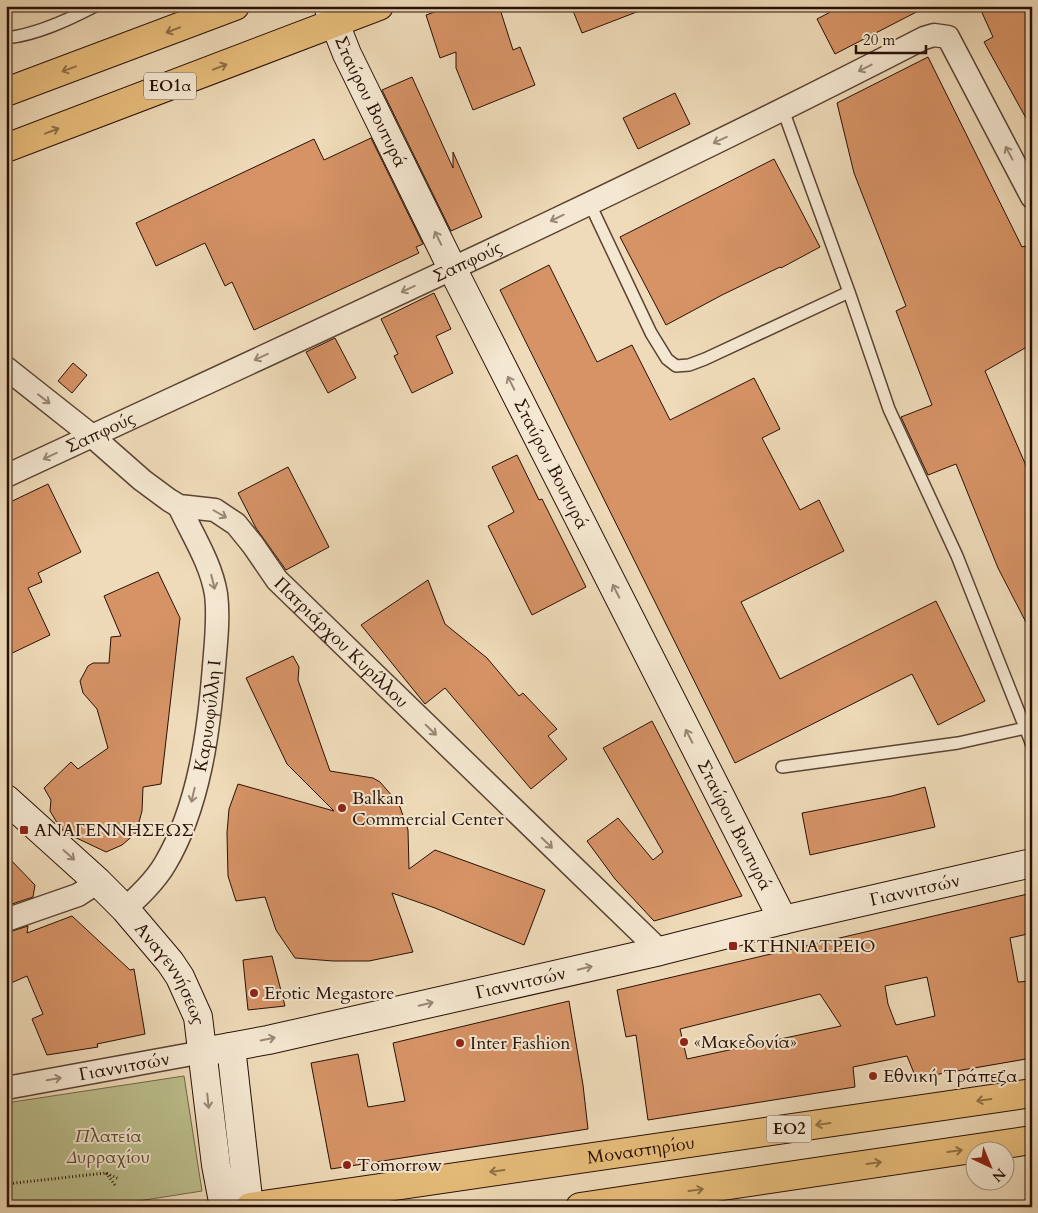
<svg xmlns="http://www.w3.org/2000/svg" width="1038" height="1213" viewBox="0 0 1038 1213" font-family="Cardo,serif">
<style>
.green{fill:#bcbf8d;stroke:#72684a}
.building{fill:#d69366;stroke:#281006;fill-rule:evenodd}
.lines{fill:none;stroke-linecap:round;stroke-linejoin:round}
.lane-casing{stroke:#5a4333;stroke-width:14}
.street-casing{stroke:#5a4333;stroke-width:25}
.secondary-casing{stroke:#281006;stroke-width:30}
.primary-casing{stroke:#281006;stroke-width:30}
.highway-casing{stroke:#281006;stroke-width:30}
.path{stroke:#281006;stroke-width:3;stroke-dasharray:1 2.5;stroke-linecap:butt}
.lane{stroke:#f5e8d2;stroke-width:11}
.street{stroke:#f5e8d2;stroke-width:22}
.secondary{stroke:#f5e8d2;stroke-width:28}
.primary{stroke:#e8be7c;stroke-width:28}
.highway{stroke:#e8be7c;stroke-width:28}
.oneway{stroke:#927047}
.oneway2{stroke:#998776}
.poi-dot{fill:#8f2418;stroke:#f5e8d2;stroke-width:2}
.labels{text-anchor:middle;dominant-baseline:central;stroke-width:4;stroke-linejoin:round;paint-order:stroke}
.shield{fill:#f5e8d2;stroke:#665143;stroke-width:1}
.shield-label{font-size:16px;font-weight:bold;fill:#281006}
.street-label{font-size:18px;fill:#281006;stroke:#f5e8d2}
.poi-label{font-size:18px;fill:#281006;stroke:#f5e8d2;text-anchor:start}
.park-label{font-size:18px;font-style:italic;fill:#5c4d35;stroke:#f5e8d2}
</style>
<rect width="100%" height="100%" fill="#efdbb9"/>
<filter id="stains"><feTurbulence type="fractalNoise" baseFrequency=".004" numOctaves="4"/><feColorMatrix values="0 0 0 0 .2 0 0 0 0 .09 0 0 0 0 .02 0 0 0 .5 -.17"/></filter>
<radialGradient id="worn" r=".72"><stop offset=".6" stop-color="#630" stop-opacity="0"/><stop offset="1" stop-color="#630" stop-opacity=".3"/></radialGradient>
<path class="green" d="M184,1076L202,1191L100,1207H78V1205L7,1207L6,1103Z"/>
<path class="building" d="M452,6H499L513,50L520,47L535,85L473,110L456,68V52L440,58L426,15Z
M571,6H647V8L582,33Z
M842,6H928L835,54L817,19Z
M979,6H1032V129L984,42L993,37Z
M928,57L1022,247L1025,246L1032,259V344L985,371L1027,468L1032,466V634L998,568L956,464L928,475L901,417L932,405L896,311L906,306L854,173L837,103Z
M412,77L453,168V152L482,217L451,231L382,90Z
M675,93L690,124L638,149L623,118Z
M371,138L423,244L416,247L419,253L254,330L232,282L225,286L205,243L156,266L136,223L314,139L324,160Z
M774,159L820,247L781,268L780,267L722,295L666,325L620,237Z
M549,265L597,362L632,345L670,420L754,378L780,429L762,438L800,510L819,500L844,551L741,602L780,679L936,601L985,701L938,725L912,674L735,763L500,290Z
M434,293L451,329L436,336L453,373L412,393L394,356L398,354L381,319Z
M335,338L356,378L328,393L306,352Z
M73,363L87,375L72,393L58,381Z
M517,455L539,500L542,499L586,587L532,615L488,526L514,512L492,467Z
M288,467L329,547L286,570L256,528L238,493Z
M48,484L81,552L38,573L42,582L28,588L50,635L6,656V504Z
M158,572L180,618L161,784L143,787L142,811L136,833L122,845L106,852L68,834L59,826L50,811L51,800L44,788L71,762L78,769L108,748L97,709L83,693L80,681L88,666L93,663H109L111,637L121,636L104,596Z
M428,580L445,624L487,658L519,696L523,693L557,729L548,736L567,759L531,789L445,688L425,704L361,625Z
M293,656L299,667L298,680L330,771L373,778L380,782L393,797L400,807L408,830L409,869L435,850L545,890L524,945L435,908L392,893L413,952L369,961H333L295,958L276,930L265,897L236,901L228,876L227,833L229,809L238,784L334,811L287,764L246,678Z
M652,721L742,896L654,921L615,879L587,841L618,818L653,860L663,852L603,748Z
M925,787L935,827L810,855L802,813L892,796Z
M6,855L35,885L33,897L6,906Z
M1032,893V933L1010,938L1018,982L1032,981V1058L916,1078L907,1056L853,1067L855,1087L648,1120L636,1035L626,1037L617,990ZM927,977L935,1016L896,1025L888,1004L885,986ZM820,994L841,1026L687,1059L680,1029Z
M72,916L130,970L134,969L145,1034L97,1044L98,1047L47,1055L32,1019L43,1014L27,976L11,983L6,971V933L28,926L27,933Z
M272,956L285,1006L248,1010L243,960Z
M569,1001L583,1085L588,1129L331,1169L311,1063L358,1054L368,1107L405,1101L393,1043Z"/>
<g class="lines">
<defs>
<path id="lane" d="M6,38C36,35 68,20 95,6
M783,110L849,292L889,409L957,556L1032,745
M589,202L651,333L667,359L676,366L689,365L705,359L849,292
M782,767L958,743L1025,728"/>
<g id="street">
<path id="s1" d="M6,368L92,436L142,480L169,500L179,506L215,510L236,524L253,545L277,580L660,951"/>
<path id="s2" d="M6,476C313,333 623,193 924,38L934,35L948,37L1032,197"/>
<path id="s3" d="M125,909C139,896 155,881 165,864C199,807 209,731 214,666C216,642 219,617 216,594C211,563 192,534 179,506"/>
<path d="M6,920L78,895L98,882"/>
<path id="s4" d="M6,1088L203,1052"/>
</g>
<g id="secondary">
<path id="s5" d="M328,6L347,54L452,268L783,920"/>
<path id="s6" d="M6,799L98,882L125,909L170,962L180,977L198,1017L216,1165L224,1207"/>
<path d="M231,1047L249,1207"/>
<path id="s7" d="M203,1052L268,1040L660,951L783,920L1032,863"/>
</g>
<g id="primary">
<path id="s8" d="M250,1207L1032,1093"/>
<path d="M580,1207L1032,1140"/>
</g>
<path id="highway" d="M6,92L235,6
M6,148L379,6"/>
</defs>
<use href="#lane" class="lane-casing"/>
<use href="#street" class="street-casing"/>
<use href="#secondary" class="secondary-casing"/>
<use href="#primary" class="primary-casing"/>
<use href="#highway" class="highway-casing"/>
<path class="path" d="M106,1173L115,1185
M6,1184L106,1173L119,1179"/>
<use href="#lane" class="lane"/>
<use href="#street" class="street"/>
<use href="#secondary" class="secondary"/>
<use href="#primary" class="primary"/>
<use href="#highway" class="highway"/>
</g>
<defs><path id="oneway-shaft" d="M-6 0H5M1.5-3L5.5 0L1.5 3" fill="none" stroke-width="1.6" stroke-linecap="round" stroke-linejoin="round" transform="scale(1.25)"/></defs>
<g class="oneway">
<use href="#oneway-shaft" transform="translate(173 30) rotate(159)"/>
<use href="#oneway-shaft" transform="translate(220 67) rotate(-21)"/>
<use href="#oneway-shaft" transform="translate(69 69) rotate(160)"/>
<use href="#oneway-shaft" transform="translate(52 131) rotate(-21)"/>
<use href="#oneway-shaft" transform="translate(984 1100) rotate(172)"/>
<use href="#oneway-shaft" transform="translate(823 1124) rotate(172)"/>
<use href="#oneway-shaft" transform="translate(955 1151) rotate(-8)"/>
<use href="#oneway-shaft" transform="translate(874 1163) rotate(-8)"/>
<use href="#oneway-shaft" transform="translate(497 1171) rotate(172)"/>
<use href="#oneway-shaft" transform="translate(696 1190) rotate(-8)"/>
</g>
<g class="oneway2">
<use href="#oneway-shaft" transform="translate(865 68) rotate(153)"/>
<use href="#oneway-shaft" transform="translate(720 140) rotate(155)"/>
<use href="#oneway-shaft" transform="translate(1009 153) rotate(-118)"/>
<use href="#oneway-shaft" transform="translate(557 218) rotate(154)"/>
<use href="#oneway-shaft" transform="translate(438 238) rotate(-116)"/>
<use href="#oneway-shaft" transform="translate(408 289) rotate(155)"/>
<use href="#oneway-shaft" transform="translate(261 357) rotate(155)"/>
<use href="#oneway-shaft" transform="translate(511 383) rotate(-117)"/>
<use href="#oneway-shaft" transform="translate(44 399) rotate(38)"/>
<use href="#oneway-shaft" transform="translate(50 456) rotate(155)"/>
<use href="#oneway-shaft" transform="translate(220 514) rotate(30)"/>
<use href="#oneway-shaft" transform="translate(213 582) rotate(76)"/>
<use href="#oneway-shaft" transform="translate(616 591) rotate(-117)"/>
<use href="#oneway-shaft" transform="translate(431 730) rotate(44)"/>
<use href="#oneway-shaft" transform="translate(689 736) rotate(-117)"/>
<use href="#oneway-shaft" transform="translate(193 795) rotate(103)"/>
<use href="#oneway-shaft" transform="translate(547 843) rotate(44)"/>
<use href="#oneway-shaft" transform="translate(69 855) rotate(42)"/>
<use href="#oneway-shaft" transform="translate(585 968) rotate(-13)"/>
<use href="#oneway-shaft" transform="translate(426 1004) rotate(-13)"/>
<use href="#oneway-shaft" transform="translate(268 1039) rotate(-12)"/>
<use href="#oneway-shaft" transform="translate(54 1079) rotate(-10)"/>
<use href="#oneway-shaft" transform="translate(208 1101) rotate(84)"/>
</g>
<g class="poi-dot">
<circle cx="342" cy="808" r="5"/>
<rect x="19" y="825" width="10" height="10" rx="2.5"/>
<rect x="728" y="941" width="10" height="10" rx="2.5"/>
<circle cx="254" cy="993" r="5"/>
<circle cx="684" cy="1042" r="5"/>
<circle cx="460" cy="1043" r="5"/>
<circle cx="873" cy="1076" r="5"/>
<circle cx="347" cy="1165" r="5"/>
</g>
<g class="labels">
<g class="shield">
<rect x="144" y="72.5" width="52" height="27" rx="4"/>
<rect x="766.5" y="1115.5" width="45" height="27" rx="4"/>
</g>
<g class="shield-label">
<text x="170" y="86">ΕΟ1α</text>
<text x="789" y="1129">ΕΟ2</text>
</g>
<g class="street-label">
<text stroke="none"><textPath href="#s5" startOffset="105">Σταύρου Βουτυρά</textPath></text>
<text stroke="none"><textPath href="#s2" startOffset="509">Σαπφούς</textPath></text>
<text stroke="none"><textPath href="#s2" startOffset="104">Σαπφούς</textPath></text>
<text stroke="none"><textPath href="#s5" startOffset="510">Σταύρου Βουτυρά</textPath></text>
<text stroke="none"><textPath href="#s1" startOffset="442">Πατριάρχου Κυρίλλου</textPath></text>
<text stroke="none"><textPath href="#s3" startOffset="216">Καρυοφύλλη Ι</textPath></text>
<text stroke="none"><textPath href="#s5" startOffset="915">Σταύρου Βουτυρά</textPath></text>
<text stroke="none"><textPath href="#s7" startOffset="730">Γιαννιτσών</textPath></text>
<text stroke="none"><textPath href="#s6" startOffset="242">Αναγεννήσεως</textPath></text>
<text stroke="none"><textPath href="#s7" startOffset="325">Γιαννιτσών</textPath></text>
<text stroke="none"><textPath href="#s4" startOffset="120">Γιαννιτσών</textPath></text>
<text stroke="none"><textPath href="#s8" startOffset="395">Μοναστηρίου</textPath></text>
</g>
<g class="poi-label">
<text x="352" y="798">Balkan<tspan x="352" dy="21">Commercial Center</tspan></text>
<text x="34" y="830">ΑΝΑΓΕΝΝΗΣΕΩΣ</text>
<text x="743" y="946">ΚΤΗΝΙΑΤΡΕΙΟ</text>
<text x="264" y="993">Erotic Megastore</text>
<text x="694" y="1042">«Μακεδονία»</text>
<text x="470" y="1043">Inter Fashion</text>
<text x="883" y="1076">Εθνική Τράπεζα</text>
<text x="357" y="1165">Tomorrow</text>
</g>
<g class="park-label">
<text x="108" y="1136">Πλατεία<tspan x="108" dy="21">Δυρραχίου</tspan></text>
</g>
</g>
<rect width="1038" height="1213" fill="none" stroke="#efdbb9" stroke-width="25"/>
<rect x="8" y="8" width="1023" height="1198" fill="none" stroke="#281006" stroke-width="2.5"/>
<rect x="12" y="12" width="1013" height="1188" fill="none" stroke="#281006"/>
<g transform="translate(990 1166) rotate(136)"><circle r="24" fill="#f5e8d2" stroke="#a39280"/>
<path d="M0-4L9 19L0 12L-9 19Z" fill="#8f2418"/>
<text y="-8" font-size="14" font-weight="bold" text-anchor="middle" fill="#281006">N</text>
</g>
<path d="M856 45v8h70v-8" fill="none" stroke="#281006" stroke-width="2.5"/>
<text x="863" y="45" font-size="15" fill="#281006" stroke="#f5e8d2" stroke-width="4" paint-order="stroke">20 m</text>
<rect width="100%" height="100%" filter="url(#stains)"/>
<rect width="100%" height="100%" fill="url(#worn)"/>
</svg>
